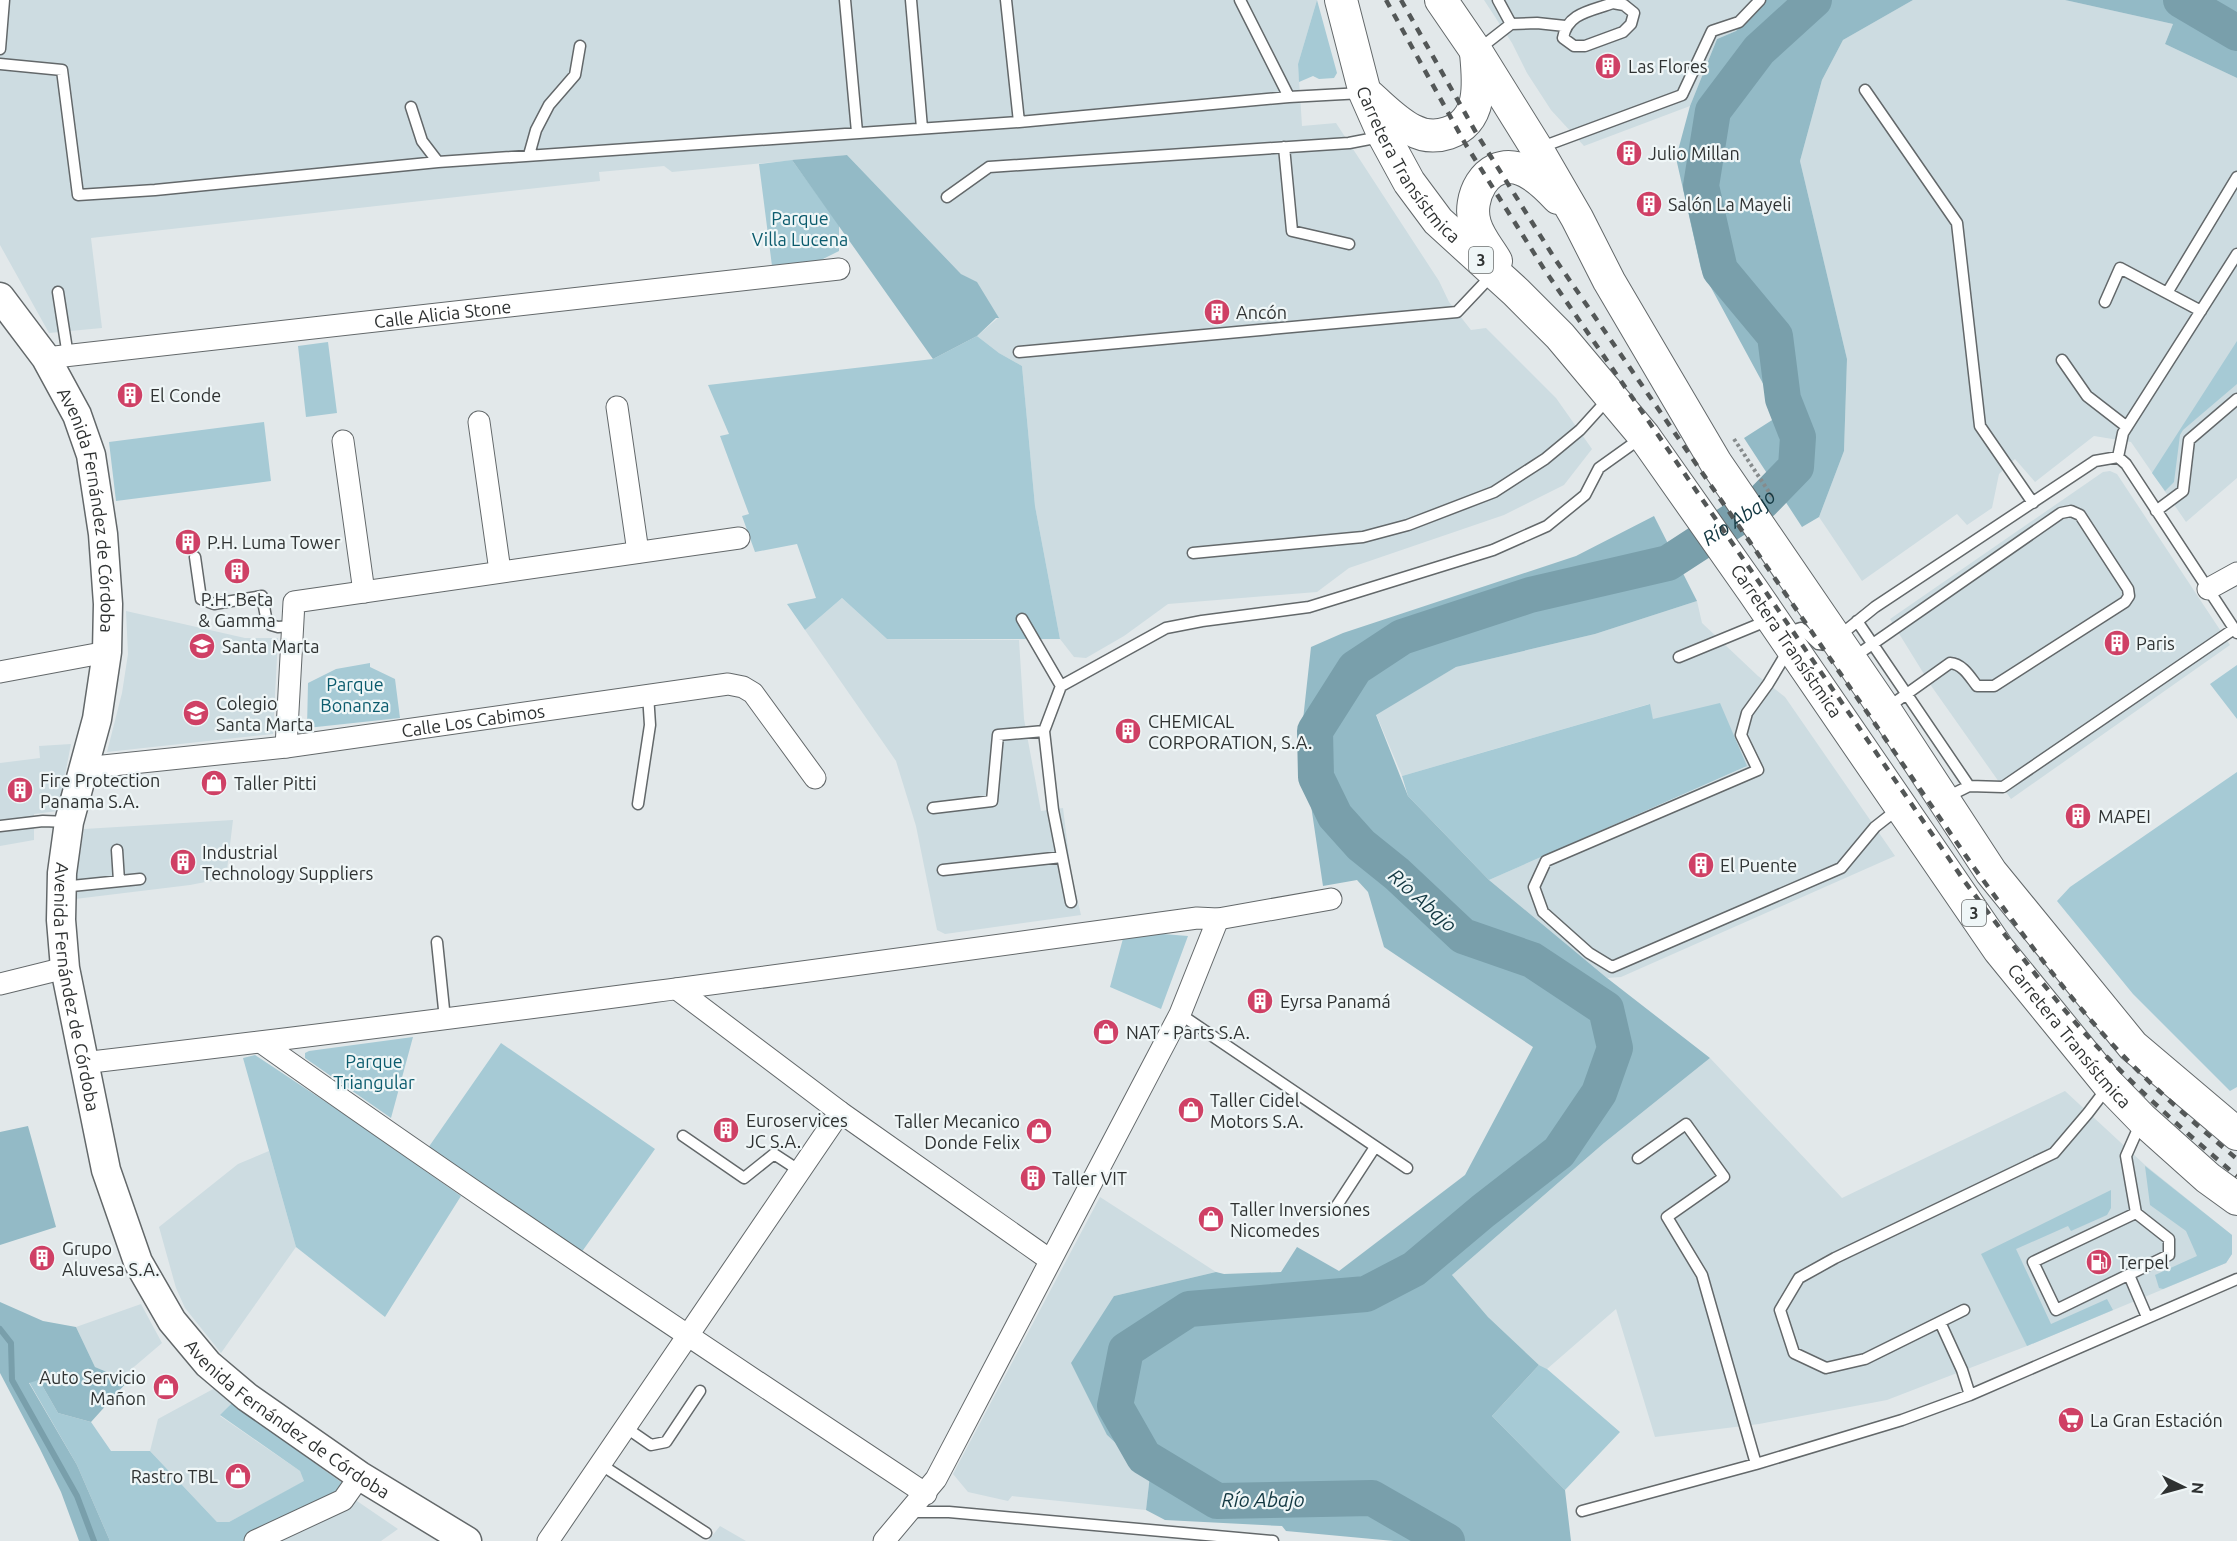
<svg xmlns="http://www.w3.org/2000/svg" width="2237" height="1541" viewBox="0 0 2237 1541" font-family="Ubuntu,sans-serif">
<style>
.built{fill:#cddce1}
.green{fill:#a6cad5}
.forest{fill:#93bac6}
.lines{fill:none;stroke-linecap:round;stroke-linejoin:round}
.stream{stroke:#799fab;stroke-width:6}
.river{stroke:#799fab;stroke-width:36}
.service-casing{stroke:#63686a;stroke-width:13}
.minor-casing{stroke:#63686a;stroke-width:23}
.secondary-casing{stroke:#63686a;stroke-width:31}
.primary-casing{stroke:#63686a;stroke-width:34}
.path{stroke:#868b8c;stroke-width:4;stroke-dasharray:3 3;stroke-linecap:butt}
.service{stroke:#fff;stroke-width:10}
.minor{stroke:#fff;stroke-width:21}
.secondary{stroke:#fff;stroke-width:28}
.primary{stroke:#fff;stroke-width:32}
.rail{stroke:#535757;stroke-width:4.5;stroke-dasharray:8 8;stroke-linecap:butt}
.labels{text-anchor:middle;dominant-baseline:central;stroke-width:4.5;stroke-linejoin:round;paint-order:stroke}
.shield{fill:#eff6f7;stroke:#696d6d;stroke-width:1.5}
.shield-label{font-size:16px;font-weight:bold;fill:#2f3232}
.poi-label{font-size:18px;fill:#2f3232;stroke:#eff6f7;text-anchor:start}
.street-label{font-size:18px;fill:#2f3232;stroke:#eff6f7}
.park-label{font-size:18px;fill:#0b5b6d;stroke:#eff6f7}
.water-label{font-size:20px;font-style:italic;fill:#133842;stroke:#eff6f7}
</style>
<rect width="100%" height="100%" fill="#e2e8ea"/>
<path class="built" d="M0,0H1317L1298,64L1302,126L1336,123L1439,281L1449,302L1471,330L1486,328L1556,398L1592,449L1564,485L1504,515L1349,568L1317,592L1168,604L1124,636L1086,658L1074,657L1060,639L1035,506L1022,366L999,353L977,336L998,318L977,283L961,274L847,155L672,172L664,166L599,172L600,181L91,238L102,328L49,333L0,245Z
M1484,0H1765L1736,31L1717,39L1690,106L1584,146L1551,110L1527,73L1512,43Z
M1913,0H2065L2173,24L2165,44L2237,78V478L2186,522L2131,442L2094,436L2035,482L2015,459L1999,474L1992,508L1967,525L1957,514L1862,581L1819,517L1844,451L1847,359L1800,161L1822,80L1843,40Z
M2110,471L2117,474L2230,645L2011,799L1932,687L1890,619L2103,472Z
M842,598L887,639L1019,640L1024,719L1041,811L1063,808L1071,873L1081,915L945,934L937,930L916,826L896,761L805,630Z
M1697,601L1702,623L1758,676L1785,697L1895,856L1621,977L1607,978L1489,880L1746,767L1653,719L1649,704L1402,776L1376,714L1456,667L1595,634Z
M126,611L245,638H278L273,734L107,752L122,693L128,654Z
M71,744L58,811L34,814V840L0,846V763L40,758L39,746Z
M233,820L226,878L190,885L75,899L77,871L84,829Z
M1710,1058L1842,1198L2065,1091L2145,1165L2232,1235V1254L2226,1263L2027,1346L1887,1400L1759,1424L1655,1437L1616,1309L1547,1369L1539,1365L1488,1317L1452,1275L1604,1143Z
M269,1151L296,1247L221,1353L185,1308L176,1288L159,1227L238,1164Z
M1100,1197L1216,1272L1114,1296L1107,1435L1150,1475L1146,1510L1012,1496L1008,1501L968,1492L953,1474Z
M141,1304L162,1343L121,1378L95,1367L76,1327Z
M215,1388L232,1403L220,1416L300,1471L305,1481L229,1522H217L150,1451L158,1419Z
M354,1499L398,1529L381,1541H275Z
M720,1526L746,1541H708Z"/>
<path class="green" d="M1317,0L1337,73L1334,78L1319,79L1313,76L1299,82L1298,64Z
M792,160L839,225V251L821,260L772,266L759,164Z
M977,336L999,353L1022,366L1035,506L1060,639H887L842,598L805,630L787,604L816,598L797,544L755,552L742,516L749,514L720,436L729,434L708,385L933,359Z
M2237,341V384L2183,430L2180,435L2174,482L2165,491L2152,473Z
M328,342L337,413L306,417L298,346Z
M264,422L271,481L116,501L109,442Z
M370,663V667L395,679L400,718L307,728L308,683L336,669Z
M2237,665V719L2210,684Z
M1720,703L1747,766L1489,880L1408,796L1402,776L1650,704L1653,719Z
M2237,772V1087L2230,1091L2133,994L2057,901L2070,887Z
M1125,931L1188,936L1161,1009L1110,987Z
M413,1037L391,1118L305,1058V1053L309,1051Z
M501,1043L655,1149L581,1253L428,1148Z
M255,1055L344,1114L461,1196L385,1317L296,1247L243,1058Z
M2145,1166L2232,1235V1254L2226,1263L2163,1289L2159,1288L2155,1275L2197,1256L2186,1231L2150,1205Z
M2111,1190V1208L2107,1215L2071,1231L2068,1226L2016,1249L2051,1324L2107,1299L2113,1310L2027,1346L1981,1254Z
M1539,1365L1547,1369L1620,1432L1565,1490L1492,1416Z
M39,1380L58,1413L91,1422L111,1451H150L217,1522H229L304,1481L300,1471L220,1415L232,1403L345,1485L336,1497L243,1541H110L77,1465L29,1382Z"/>
<path class="forest" d="M1765,0H1913L1843,40L1822,80L1800,161L1847,359L1844,451L1819,517L1802,527L1744,438L1780,415L1701,269L1676,158L1690,106L1717,39L1736,31Z
M2065,0H2237V78L2165,44L2173,24Z
M847,155L961,274L977,282L999,318H996L977,336L933,359L792,160Z
M1654,516L1697,601L1595,634L1456,667L1376,715L1408,796L1489,880L1607,978L1710,1058L1604,1143L1452,1275L1488,1317L1539,1365L1492,1416L1565,1490L1571,1541H1394L1286,1531L1282,1526L1165,1520L1146,1510L1150,1475L1107,1435L1071,1363L1114,1296L1216,1272L1224,1274L1281,1272L1297,1247L1339,1271L1465,1175L1533,1047L1384,947L1368,892L1357,880L1323,886L1301,738L1311,647L1343,633L1576,556Z
M28,1126L56,1227L0,1245V1132Z
M0,1302L43,1321L76,1327L95,1367L128,1381L91,1422L58,1413L39,1380L29,1383L77,1465L110,1541H79L61,1492L40,1449L0,1373Z"/>
<g class="lines">
<path class="stream" d="M0,1329L11,1343L12,1380L77,1496L94,1541"/>
<g class="river">
<path d="M2181,0L2237,33"/>
<path id="s1" d="M1447,1541L1372,1498L1217,1501L1144,1457L1115,1406L1126,1350L1189,1309L1366,1294L1414,1269L1483,1211L1559,1152L1599,1093L1615,1048L1606,1009L1532,960L1463,936L1397,874L1361,845L1335,816L1316,777L1315,731L1355,668L1402,637L1530,595L1668,563L1762,502L1796,467L1798,437L1783,399L1775,336L1720,270L1701,186L1713,111L1759,50L1814,0"/>
</g>
<defs>
<path id="service" d="M845,0L857,132
M911,0L922,128
M1006,0L1019,122
M1240,0L1289,97
M1613,3L1624,5L1634,13L1631,24L1623,32L1585,46H1574L1563,38C1567,13 1591,11 1613,3Z
M1511,24L1537,23L1565,26
M0,49L4,0
M1479,49L1511,24L1498,0
M0,64L62,70L78,195L155,190L438,162L1019,122L1289,97L1362,93
M1865,90L1957,223L1980,426L2033,503
M411,107L422,141L438,162
M1284,147L1292,231L1349,244
M1539,148L1682,95L1712,31L1739,22L1760,0
M529,155L536,130L549,105L575,75L580,46
M947,197L989,167L1349,143L1380,137
M58,292L68,356
M2105,302L2120,268L2167,293
M2201,311L2167,293L2237,177
M1019,352L1457,312L1492,275
M2062,360L2087,396L2127,427
M2118,457L2123,433L2237,254
M2156,511L2183,491L2189,440L2237,399
M1193,553L1363,537L1408,525L1494,492L1545,459L1580,430L1609,398
M195,557L201,599L214,604L262,596L266,617L271,625L278,627L293,626
M1022,619L1061,686
M1857,621L1969,786
M1785,633L1801,628L1818,644L1828,645L1875,607L2095,461L2118,457L2126,464L2237,633
M1789,649L1768,684L1747,713L1741,735L1758,770L1546,861L1534,887L1543,912L1589,953L1612,967L1841,868L1875,827L1898,809
M1679,657L1769,620
M1854,657L2061,513L2071,511L2080,515L2128,589L2129,596L2125,602L1994,686H1977C1970,677 1963,664 1950,663L1887,708
M1947,797L1969,786L2003,787L2234,629
M638,804L650,725L648,694
M933,808L992,801L998,735L1044,731
M0,826L43,821L68,822
M117,850L119,881
M943,870L1062,857
M62,887L140,879
M1071,902L1053,810L1044,731L1061,686L1166,628L1202,621L1309,607L1493,550L1547,526L1585,495L1599,468L1641,438
M437,942L445,1019
M1180,1014L1407,1168
M683,1136L744,1178L774,1154L800,1171
M1638,1158L1686,1124L1724,1177L1667,1217L1702,1275L1756,1464
M1334,1210L1375,1147
M2136,1213L2033,1262L2056,1310L2169,1255V1239L2136,1213L2126,1156L2141,1122
M2129,1275L2147,1317
M1964,1310L1865,1359L1826,1368L1794,1353L1780,1310L1799,1278L1835,1258L2054,1153L2088,1113L2107,1088
M1940,1322L1962,1370L1970,1395
M625,1427L651,1445L666,1442L700,1391
M600,1464L706,1533
M1582,1511L1756,1464L1902,1420L1970,1395L2237,1279
M909,1512H949L1273,1541"/>
<g id="minor">
<path id="s2" d="M46,358L839,269"/>
<path d="M617,407L638,552"/>
<path d="M479,422L500,571"/>
<path d="M343,441L364,592"/>
<path d="M2208,589L2237,573"/>
<path d="M0,672L107,652"/>
<path d="M286,747L294,602L739,538"/>
<path id="s3" d="M84,768L286,747L728,684L743,687L753,693L815,778"/>
<path d="M0,984L65,968"/>
<path d="M677,989L840,1112L1050,1260"/>
<path d="M262,1043C480,1198 703,1346 926,1494"/>
<path d="M83,1063C455,1020 826,969 1197,918L1218,919L1331,899"/>
<path d="M255,1541L343,1500L360,1476"/>
<path d="M548,1541L840,1112"/>
<path d="M884,1541L936,1479L1180,1014L1218,919"/>
</g>
<g id="secondary">
<path id="s4" d="M0,297L46,358L77,415L91,455L103,534L108,604L107,652L97,719L69,822L62,873L61,920L65,968L106,1170L138,1262L172,1321L208,1364L247,1397L360,1476L467,1541"/>
</g>
<g id="primary">
<path id="s5" d="M1341,0L1365,93L1384,136L1409,182L1438,221L1516,292L1560,336L1644,436L1753,591L1999,950L2109,1085L2142,1119L2208,1178L2237,1199"/>
<path d="M1441,0L1476,51L1537,149L1577,218L1609,281L1716,463L1885,710L1991,872L2133,1046L2237,1134"/>
<path d="M1368,95C1382,107 1396,122 1412,130C1423,136 1436,137 1448,133C1483,121 1479,83 1476,53"/>
<path d="M1496,261C1489,249 1479,238 1475,224C1467,199 1485,160 1517,168C1533,172 1547,186 1558,198"/>
</g>
</defs>
<use href="#service" class="service-casing"/>
<use href="#minor" class="minor-casing"/>
<use href="#secondary" class="secondary-casing"/>
<use href="#primary" class="primary-casing"/>
<path class="path" d="M1734,439L1773,498"/>
<use href="#service" class="service"/>
<use href="#minor" class="minor"/>
<use href="#secondary" class="secondary"/>
<use href="#primary" class="primary"/>
<path class="rail" d="M1386,0L1466,145L1544,269L1965,882C2010,941 2054,1002 2106,1056C2147,1098 2192,1138 2237,1176
M1401,0L1478,136L1555,259L1975,869C2019,929 2062,990 2113,1045C2151,1086 2194,1123 2237,1159"/>
</g>
<defs>
<symbol id="building-disc" viewBox="-11 -11 22 22"><circle r="9.5" fill="#cf4065" stroke="#eff6f7"/><path d="M-4-6H4V6H1V3H-1V6H-4ZM-2.5-4.3h1.7v1.8h-1.7ZM.8-4.3h1.7v1.8H.8ZM-2.5-1h1.7V.8h-1.7ZM.8-1h1.7V.8H.8Z" fill="#fff"/></symbol>
<symbol id="school-disc" viewBox="-11 -11 22 22"><circle r="9.5" fill="#cf4065" stroke="#eff6f7"/><path d="M0-5L7-2L0 1L-7-2ZM-4 1L0 2.5L4 1V4Q0 6-4 4Z" fill="#fff"/></symbol>
<symbol id="shop-disc" viewBox="-11 -11 22 22"><circle r="9.5" fill="#cf4065" stroke="#eff6f7"/><path d="M-5-2.5h2.3a2.7 3.5 0 0 1 5.4 0H5L5.5 6h-11ZM-1.5-2.5h3a1.5 2.3 0 0 0-3 0Z" fill="#fff"/></symbol>
<symbol id="fuel-disc" viewBox="-11 -11 22 22"><circle r="9.5" fill="#cf4065" stroke="#eff6f7"/><path d="M-5.5-6h7V0h2V4h1.3V-2.5L3-4.5l.8-.8L6-3V5H2.5V1h-1V6h-7ZM-4.2-4.7v3.2H.2V-4.7Z" fill="#fff"/></symbol>
<symbol id="supermarket-disc" viewBox="-11 -11 22 22"><circle r="9.5" fill="#cf4065" stroke="#eff6f7"/><path d="M-6-5.5h2.5l.6 2H6L4.5 2H-2.5L-4.4-4H-6ZM-1.5 3.2a1.3 1.3 0 1 0 .1 0ZM3 3.2a1.3 1.3 0 1 0 .1 0Z" fill="#fff"/></symbol>
</defs>
<g fill-rule="evenodd">
<use href="#building-disc" x="1593" y="51" width="30" height="30"/>
<use href="#building-disc" x="1614" y="138" width="30" height="30"/>
<use href="#building-disc" x="1634" y="189" width="30" height="30"/>
<use href="#building-disc" x="1202" y="297" width="30" height="30"/>
<use href="#building-disc" x="115" y="380" width="30" height="30"/>
<use href="#building-disc" x="173" y="527" width="30" height="30"/>
<use href="#building-disc" x="222" y="556" width="30" height="30"/>
<use href="#building-disc" x="2102" y="628" width="30" height="30"/>
<use href="#school-disc" x="187" y="631" width="30" height="30"/>
<use href="#school-disc" x="181" y="698" width="30" height="30"/>
<use href="#building-disc" x="1113" y="716" width="30" height="30"/>
<use href="#shop-disc" x="199" y="768" width="30" height="30"/>
<use href="#building-disc" x="5" y="775" width="30" height="30"/>
<use href="#building-disc" x="2063" y="801" width="30" height="30"/>
<use href="#building-disc" x="168" y="847" width="30" height="30"/>
<use href="#building-disc" x="1686" y="850" width="30" height="30"/>
<use href="#building-disc" x="1245" y="986" width="30" height="30"/>
<use href="#shop-disc" x="1091" y="1017" width="30" height="30"/>
<use href="#shop-disc" x="1176" y="1095" width="30" height="30"/>
<use href="#building-disc" x="711" y="1115" width="30" height="30"/>
<use href="#shop-disc" x="1024" y="1116" width="30" height="30"/>
<use href="#building-disc" x="1018" y="1163" width="30" height="30"/>
<use href="#shop-disc" x="1196" y="1204" width="30" height="30"/>
<use href="#building-disc" x="27" y="1243" width="30" height="30"/>
<use href="#fuel-disc" x="2084" y="1247" width="30" height="30"/>
<use href="#shop-disc" x="151" y="1372" width="30" height="30"/>
<use href="#supermarket-disc" x="2056" y="1405" width="30" height="30"/>
<use href="#shop-disc" x="223" y="1461" width="30" height="30"/>
</g>
<g class="labels">
<g class="shield">
<rect x="1469" y="247" width="24" height="26" rx="4.5"/>
<rect x="1962" y="900" width="24" height="26" rx="4.5"/>
</g>
<g class="shield-label">
<text x="1481" y="260">3</text>
<text x="1974" y="913">3</text>
</g>
<g class="poi-label">
<text x="1628" y="66">Las Flores</text>
<text x="1648" y="153">Julio Millan</text>
<text x="1668" y="204">Salón La Mayeli</text>
<text x="1236" y="312">Ancón</text>
<text x="150" y="395">El Conde</text>
<text x="207" y="542">P.H. Luma Tower</text>
<text x="237" y="599" text-anchor="middle">P.H. Beta<tspan x="237" dy="21">&amp; Gamma</tspan></text>
<text x="2136" y="643">Paris</text>
<text x="222" y="646">Santa Marta</text>
<text x="216" y="703">Colegio<tspan x="216" dy="21">Santa Marta</tspan></text>
<text x="1148" y="721">CHEMICAL<tspan x="1148" dy="21">CORPORATION, S.A.</tspan></text>
<text x="40" y="780">Fire Protection<tspan x="40" dy="21">Panama S.A.</tspan></text>
<text x="234" y="783">Taller Pitti</text>
<text x="2098" y="816">MAPEI</text>
<text x="202" y="852">Industrial<tspan x="202" dy="21">Technology Suppliers</tspan></text>
<text x="1720" y="865">El Puente</text>
<text x="1280" y="1001">Eyrsa Panamá</text>
<text x="1126" y="1032">NAT - Parts S.A.</text>
<text x="1210" y="1100">Taller Cidel<tspan x="1210" dy="21">Motors S.A.</tspan></text>
<text x="746" y="1120">Euroservices<tspan x="746" dy="21">JC S.A.</tspan></text>
<text x="1020" y="1121" text-anchor="end">Taller Mecanico<tspan x="1020" dy="21">Donde Felix</tspan></text>
<text x="1052" y="1178">Taller VIT</text>
<text x="1230" y="1209">Taller Inversiones<tspan x="1230" dy="21">Nicomedes</tspan></text>
<text x="62" y="1248">Grupo<tspan x="62" dy="21">Aluvesa S.A.</tspan></text>
<text x="2118" y="1262">Terpel</text>
<text x="146" y="1377" text-anchor="end">Auto Servicio<tspan x="146" dy="21">Mañon</tspan></text>
<text x="2090" y="1420">La Gran Estación</text>
<text x="218" y="1476" text-anchor="end">Rastro TBL</text>
</g>
<g class="street-label">
<text stroke="none"><textPath href="#s5" startOffset="180">Carretera Transístmica</textPath></text>
<text stroke="none"><textPath href="#s2" startOffset="399">Calle Alicia Stone</textPath></text>
<text stroke="none"><textPath href="#s4" startOffset="237">Avenida Fernández de Córdoba</textPath></text>
<text stroke="none"><textPath href="#s5" startOffset="792">Carretera Transístmica</textPath></text>
<text stroke="none"><textPath href="#s3" startOffset="392">Calle Los Cabimos</textPath></text>
<text stroke="none"><textPath href="#s4" startOffset="723">Avenida Fernández de Córdoba</textPath></text>
<text stroke="none"><textPath href="#s5" startOffset="1278">Carretera Transístmica</textPath></text>
<text stroke="none"><textPath href="#s4" startOffset="1227">Avenida Fernández de Córdoba</textPath></text>
</g>
<g class="park-label">
<text x="800" y="218">Parque<tspan x="800" dy="21">Villa Lucena</tspan></text>
<text x="355" y="684">Parque<tspan x="355" dy="21">Bonanza</tspan></text>
<text x="374" y="1061">Parque<tspan x="374" dy="21">Triangular</tspan></text>
</g>
<g class="water-label">
<text stroke="none"><textPath href="#s1" startOffset="2013">Río Abajo</textPath></text>
<text transform="translate(1423 900) rotate(42)">Río Abajo</text>
<text x="1263" y="1499">Río Abajo</text>
</g>
</g>
<g transform="translate(2183 1487) rotate(95)" stroke="#eff6f7" stroke-width="4.5" paint-order="stroke">
<path d="M0-4.5L10 22L0 15L-10 22Z" fill="#2f3232"/>
<text y="-9" font-size="16" font-weight="bold" text-anchor="middle" fill="#2f3232">N</text>
</g>
</svg>
